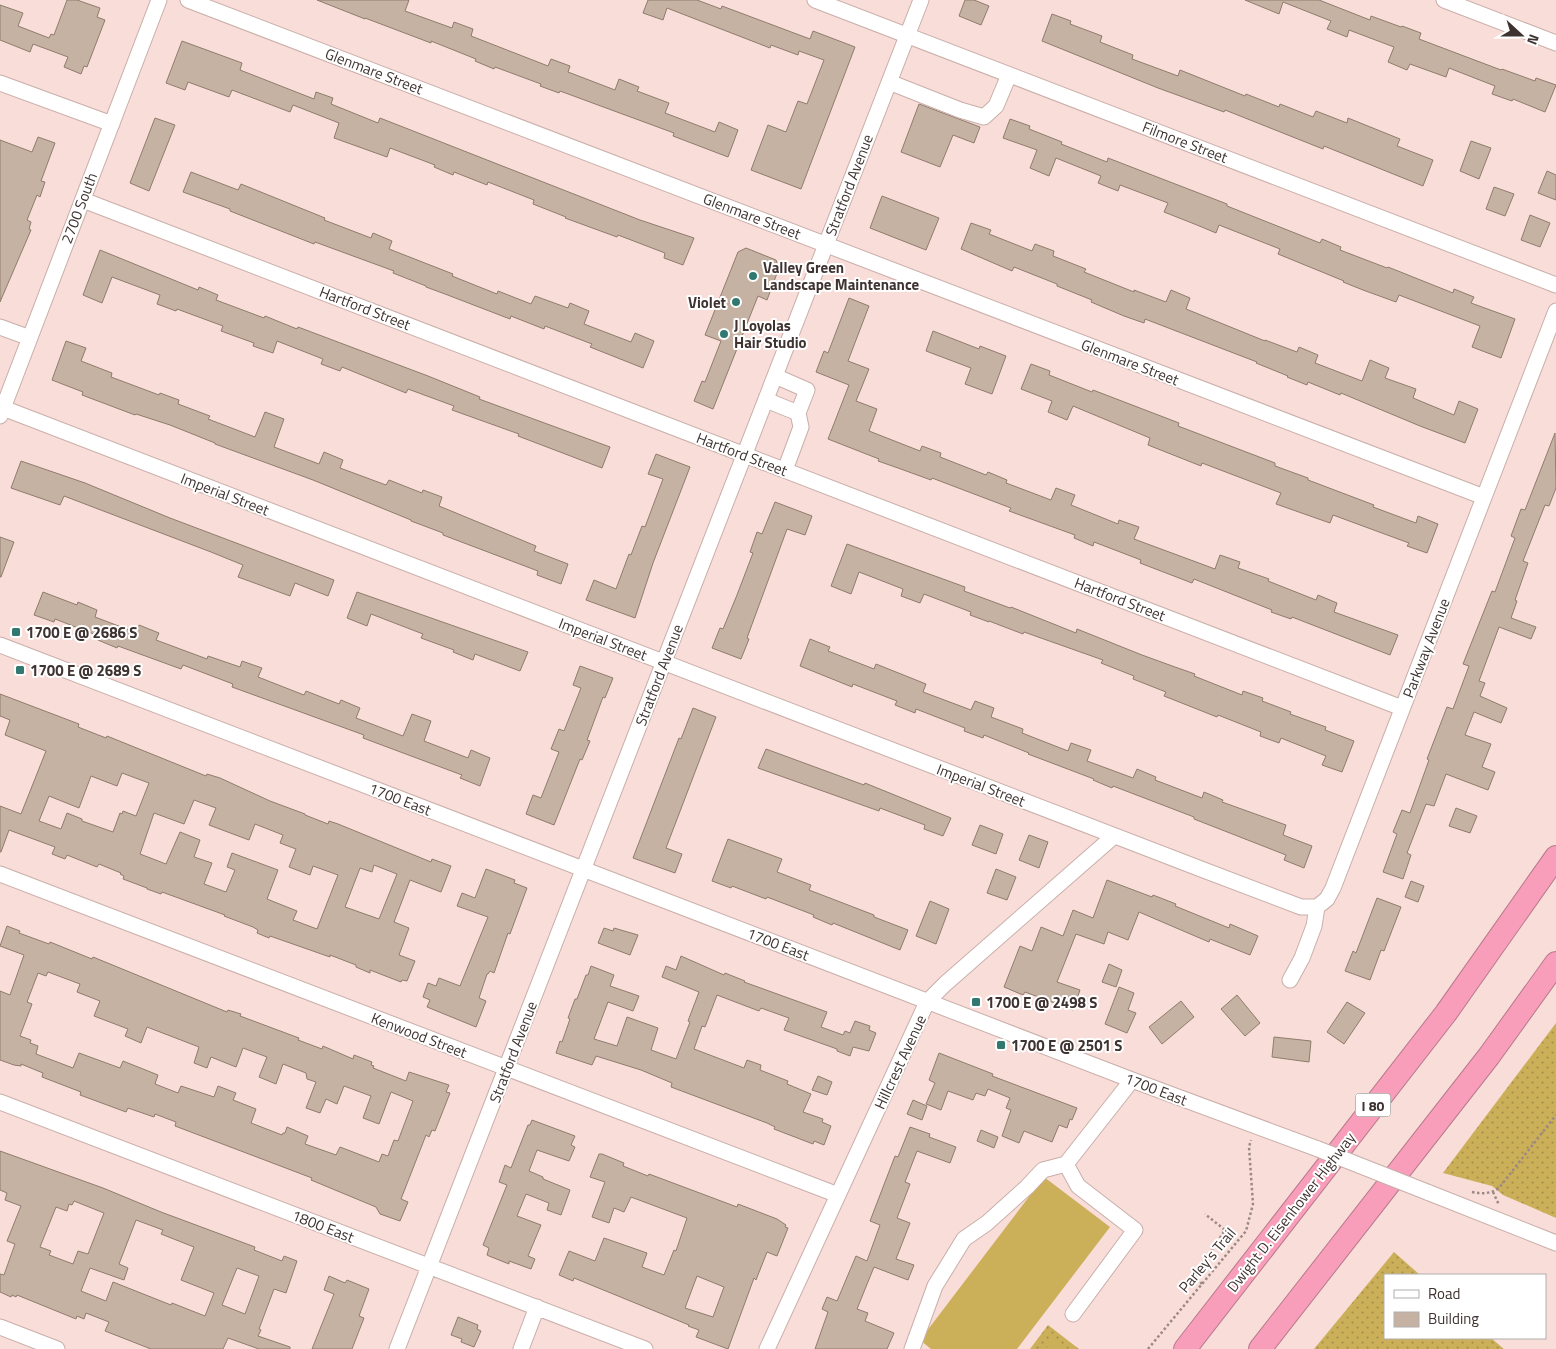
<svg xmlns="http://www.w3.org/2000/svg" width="1556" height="1349" viewBox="0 0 1556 1349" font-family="'Titillium Web',sans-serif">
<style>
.grass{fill:url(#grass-dots)}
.pitch{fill:#cbb059}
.building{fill:#c6b2a2;stroke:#8f7c6d;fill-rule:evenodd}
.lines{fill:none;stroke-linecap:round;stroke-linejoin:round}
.minor-casing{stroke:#c9aea9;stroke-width:17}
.highway-casing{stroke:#b7798b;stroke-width:24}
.path{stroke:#9c8985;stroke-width:2.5;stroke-dasharray:2.5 2.5;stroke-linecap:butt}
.minor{stroke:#fff;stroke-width:15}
.highway{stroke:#f89ebb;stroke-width:22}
.minor-bridge-casing{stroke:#c9aea9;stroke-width:17;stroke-linecap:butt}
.minor-bridge{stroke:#fff;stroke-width:15}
.poi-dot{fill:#317871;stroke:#fff;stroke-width:2}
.labels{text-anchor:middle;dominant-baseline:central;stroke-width:4;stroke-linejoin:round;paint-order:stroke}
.shield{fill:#fff;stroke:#78706f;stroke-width:1}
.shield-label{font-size:14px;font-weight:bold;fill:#3e3331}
.street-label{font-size:15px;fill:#3e3331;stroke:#fff}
.poi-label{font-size:15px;font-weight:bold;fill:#3e3331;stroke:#fff;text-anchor:start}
</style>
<defs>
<pattern id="grass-dots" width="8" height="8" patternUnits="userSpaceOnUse" patternTransform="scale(1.25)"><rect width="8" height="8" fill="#cbb059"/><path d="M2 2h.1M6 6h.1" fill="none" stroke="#a6904a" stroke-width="1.8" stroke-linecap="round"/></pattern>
</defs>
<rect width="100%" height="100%" fill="#f9ddd8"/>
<path class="grass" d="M1556,1023V1218L1503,1195L1492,1186L1443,1173Z
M1394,1252L1420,1275H1385V1338H1491L1504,1349H1314Z
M1048,1325L1079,1349H1030Z"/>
<path class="pitch" d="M1044,1177L1110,1227L1017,1349H931L920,1340Z
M1054,1338L1068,1349H1046Z"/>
<path class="building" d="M67,0H77L100,8L97,17L105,20L87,67L84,66L81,74L64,67L68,57L33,44L30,52L0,40V5L23,13L18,26L49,38L51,34L54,35Z
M317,0H409L405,11L452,28L454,22L473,29L471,36L548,66L551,59L570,66L568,72L615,90L619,79L639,87L637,91L669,103L665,113L715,132L719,122L738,130L728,157L673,136L674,133L560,91L559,93L540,86L541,84L495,67L494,69L475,61L476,59L431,41V43L365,18V19Z
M648,0H697L721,9L722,6L810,39L813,31L855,47L801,189L751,170L768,125L786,132L798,101L807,104L824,60L799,51L798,55L771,45L770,48L667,8L663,20L643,13Z
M965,0H974L989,6L981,25L959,16Z
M1245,0H1319L1370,20L1371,16L1401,27L1402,26L1421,33L1419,39L1501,70L1502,69L1535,81L1536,78L1556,85L1545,112L1513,99L1512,101L1492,94L1495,86L1449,68L1446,77L1410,64L1407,70L1388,62L1394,47L1349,30L1347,37L1327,29L1331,21L1283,2L1279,14Z
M1052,14L1071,21L1070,24L1102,36L1100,42L1133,55L1132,59L1178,76L1180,70L1245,96L1246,94L1279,107L1280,104L1313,117L1316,111L1347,123L1348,118L1400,139L1397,146L1433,160L1423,186L1324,146L1323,149L1225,110L1224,112L1158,88L1042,41Z
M182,41L242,63L240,70L314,99L316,92L333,98L331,104L378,123L380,118L640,220L694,238L683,265L664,258L665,253L618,235L617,237L565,218L566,217L533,204L534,200L488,182L487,185L454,172L453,175L434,167L435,165L390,148L387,157L334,138L339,123L293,105L290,112L232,90L229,97L188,82L185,90L166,83Z
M919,104L980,127L974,143L953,135L940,167L901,152Z
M155,118L175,125L149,191L130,183Z
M1010,119L1030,126L1029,129L1062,142L1061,144L1107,162L1108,158L1227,204V206L1320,243L1322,239L1341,247L1340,250L1387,268L1388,267L1453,293L1454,289L1474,297L1471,303L1515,319L1501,358L1472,347L1480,326L1399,295L1396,302L1363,290L1343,282L1344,281L1278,254L1280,249L1219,225L1216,233L1197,225L1164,212L1168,203L1120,185L1118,191L1098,183L1101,176L1056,158L1049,176L1030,168L1037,150L1003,138Z
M38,137L55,143L41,181L45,182L40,197L37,195L27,220L31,222L29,229L31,230L0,302V140L32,152Z
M1471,141L1491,148L1479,179L1460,171Z
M1547,171L1556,175V200L1538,193Z
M191,172L238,190L241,184L325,218L324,220L371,238L373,233L392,241L389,249L453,274L452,276L497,294L498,291L531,304L535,296L568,308L570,303L589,311L584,324L631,342L635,333L654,341L643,368L590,347L592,344L545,326L544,329L511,316L510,319L445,294L426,287V286L393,273L394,271L315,242L314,244L230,211V209L183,192Z
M1494,187L1514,194L1505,216L1486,209Z
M882,196L939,218L926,250L870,228Z
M1530,215L1550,223L1540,247L1521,240Z
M971,223L991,230L989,234L1032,251L1035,244L1054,251L1053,256L1086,269L1084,272L1134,292V290L1166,302L1171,290L1190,298L1186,309L1265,341V340L1297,352L1299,347L1318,355L1315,363L1362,381L1370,360L1389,368L1385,378L1416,389L1413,398L1454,415L1459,401L1478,409L1465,443L1420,426L1341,393L1340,395L1308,382L1307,385L1287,377L1288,376L1256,363L1257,362L1145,319L1144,323L1124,316L1091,302L1092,300L1057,286V284L1014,267L1012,271L961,249Z
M746,248L776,260L779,268L767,300L758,296L713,409L694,401L702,381L705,382L721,341L705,335L738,252Z
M100,250L198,290L199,287L218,295L216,300L264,318L265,316L297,329L298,327L428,376L480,397L479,399L610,447L602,468L518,436L519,434L452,410L454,406L408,389L406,393L342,367L340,371L321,364L323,359L277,341L273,353L253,346L254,343L221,331L223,326L177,309L176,311L157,304L160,295L112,277L102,303L83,295Z
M849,298L869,306L848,361L869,369L856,401L877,409L869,431L920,451L922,446L941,453L940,457L986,475L988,472L1007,480L1006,483L1051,500L1056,488L1075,495L1071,505L1118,524L1119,520L1139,527L1134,539L1215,569L1220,555L1240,562L1238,568L1269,579L1268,581L1316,600L1318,595L1337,603L1334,612L1398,635L1390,655L1292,617L1291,619L1271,612L1272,610L1194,579L1192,583L1140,563L1141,560L1094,542L1093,546L1074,538L1075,535L1009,511L1011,508L932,478L931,480L898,468L878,461L879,459L828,439L849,385L816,372L824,351L828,353Z
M933,331L979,349L980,346L1006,356L992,394L965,384L971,368L926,351Z
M66,341L86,348L81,361L112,373L111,377L159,395L160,393L179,400L178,404L210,416L208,419L255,437L265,412L284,419L274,447L319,464L324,452L343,460L340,468L386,485L389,480L422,493L423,490L442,497L439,506L536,546L534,551L568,564L561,584L537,575L538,571L443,535V533L411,521V520L313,480L215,444V443L170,425L136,414L135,415L82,395L83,392L52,380Z
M1031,364L1050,371L1049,375L1092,392L1093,390L1179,423L1178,426L1275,463V466L1308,478V480L1374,505L1373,507L1416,523L1418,516L1438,524L1427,553L1407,546L1409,543L1333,515L1330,523L1276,504L1281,493L1202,463L1201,466L1148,445L1150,438L1073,406L1067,420L1048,412L1052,401L1021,389Z
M1555,433L1556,488L1549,506L1545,505L1523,561L1528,563L1515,600L1517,601L1511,618L1536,627L1531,639L1499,627L1479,681L1485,683L1480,696L1507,708L1501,723L1474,712L1465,735L1491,744L1482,767L1495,772L1488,790L1446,774L1434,806L1426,804L1407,853L1411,855L1403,879L1383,872L1397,834L1393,832L1402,810L1410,813L1429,760L1427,759L1447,707L1453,709L1469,666L1463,664L1492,591L1495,592L1515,538L1511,536L1521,509L1525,510Z
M656,454L690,467L653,563L635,618L586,600L594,580L616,589L629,554L631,555L642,526L645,527L663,479L648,474Z
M21,461L85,483L170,518L334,580L328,596L295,583L290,596L238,577L243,565L211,552L64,496L60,505L11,488Z
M775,502L812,516L805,535L787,529L747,638L749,639L741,659L712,648L720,628L723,629L737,595L753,553L750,552L757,532L762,534Z
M0,537L14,542L1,577H0Z
M847,544L965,587L964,591L1010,608L1011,607L1076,633L1077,629L1142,655L1175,667L1195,674L1194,676L1242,695L1243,691L1263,698L1262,701L1291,712L1290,714L1326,727L1325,730L1354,741L1342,772L1322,765L1326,756L1281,738L1279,743L1260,736L1261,732L1218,715L1217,717L1164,696L1166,692L1133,679L1134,676L1101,663L1103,660L1024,632L1023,634L989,621V622L970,615L971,612L924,594L920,603L901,596L903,589L859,572L851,594L831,586Z
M43,592L77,605L78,602L97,610L95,617L137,633L139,625L159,633L156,640L207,659L208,656L240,667L242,661L262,668L258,677L304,695L306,691L339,704L341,700L360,708L356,718L403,736L412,714L431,721L424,741L468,758L471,750L490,758L480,786L460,778L462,775L363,738L364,735L232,687L233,684L183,665L181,669L118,646L117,648L98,640L99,636L55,619L54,622L34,615Z
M357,592L528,652L520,671L475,654L473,660L453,652L454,650L421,638L423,634L371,614L367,626L347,618Z
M810,639L830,647L828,651L874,669L876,664L926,684L923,692L971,710L975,701L994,708L991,717L1023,729L1022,733L1068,751L1071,743L1091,750L1087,761L1133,778L1137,769L1156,777L1155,780L1202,798L1204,792L1223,800L1222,802L1286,825L1283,835L1312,846L1304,868L1284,860L1286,855L1194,819V817L1113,786L1112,788L1093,780L1094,779L1028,754L1029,753L984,735L983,738L964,731L965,728L916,709L915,713L895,705L897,701L853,684L852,687L800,666Z
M580,666L613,678L605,698L603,697L587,740L590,741L582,760L580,759L554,825L526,814L533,795L541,798L559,752L551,749L559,729L564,731L581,688L573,685Z
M0,694L79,724L78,727L106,738L107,736L206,776L207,774L220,778L270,801L305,814V815L328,824L329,821L338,824L431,862L432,859L451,866L441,892L410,880L394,922L409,928L399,955L415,961L407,981L402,980L401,982L370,970V973L356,967V965L330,955V957L270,936L269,938L257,933L258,930L253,927L224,916L225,915L162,892L161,894L147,889V888L123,879L124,876L120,874L121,873L99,864L97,867L67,855L65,859L52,854L55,847L9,830L1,852H0V806L21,814L46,751L5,735L10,720L0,716ZM122,773L149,783L136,816L123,811L122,814L120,813L113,832L82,821V819L67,813L61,829L39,821L49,796L79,808L91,776L117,786ZM194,800L216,808L209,825L249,840L255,824L283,835L280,843L296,849L289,867L310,875L313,866L338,875L317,929L293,920L297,911L267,899L278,870L232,853L227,867L235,870L226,892L204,884L212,863L194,857L200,840L180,832L166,864L140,854L154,813L184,824ZM374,865L397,874L379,919L345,907L360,868L372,872Z
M693,708L716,717L666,848L682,854L675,873L633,858L679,738L681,739Z
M766,749L864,785L865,783L951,818L943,836L924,829L925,825L880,808L879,811L758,768Z
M1456,808L1477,816L1470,833L1449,826Z
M980,825L1003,834L996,854L972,845Z
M1029,835L1048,842L1039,868L1019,860Z
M728,839L782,859L777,872L811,885L809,890L874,915V917L908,930L900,950L833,923L832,925L813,917L814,915L767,897L766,899L732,886L731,888L712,881Z
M486,869L515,880L514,883L527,888L510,934L508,933L494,973L490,971L488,974H487L479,998L486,1001L476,1027L427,1007L430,1000L423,997L428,983L436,986L439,978L460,986L488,917L457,906L462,893L475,898Z
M996,869L1016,877L1007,900L987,893Z
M1107,880L1152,897L1153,895L1176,904L1175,906L1229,928L1230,924L1258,936L1250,955L1210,939L1209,942L1139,912L1128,940L1108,932L1104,944L1076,934L1057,982L1080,990L1073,1010L1025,992L1023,995L1004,987L1020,946L1032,951L1041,927L1063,936L1073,910L1093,918Z
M1411,881L1424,886L1418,902L1405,897Z
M1377,898L1401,907L1384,951L1381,950L1370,980L1345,971L1353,951L1356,953Z
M930,901L949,909L936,944L916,936Z
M7,926L20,931L19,933L49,944L50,942L92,959L93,957L227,1012L228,1010L241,1014L240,1016L299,1038L298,1040L322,1049L323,1046L353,1059L354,1055L372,1062L371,1065L374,1066L373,1068L406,1081L409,1072L449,1085L446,1092L450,1093L435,1131L432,1130L429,1137L426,1135L401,1199L408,1202L400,1221L380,1214L376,1207L311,1180L312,1178L175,1126L176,1122L155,1114L154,1117L128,1108L126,1112L80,1095L81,1092L42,1077L43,1073L21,1064V1066L14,1065L0,1060V991L10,995L24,955L0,946ZM48,972L80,984L77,992L100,1001L94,1016L128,1029L125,1036L141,1043L147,1027L199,1047L194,1063L207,1068L211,1057L236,1067L243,1048L267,1057L259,1077L276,1084L283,1064L306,1073L307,1079L316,1082L306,1108L320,1113L326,1099L337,1104L344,1086L371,1096L363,1118L379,1124L391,1092L413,1101L398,1141L394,1140L388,1156L382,1154L379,1162L340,1147L336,1155L305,1144L308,1136L287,1127L285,1133H283L282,1135L251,1123L256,1109L233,1100L236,1093L218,1086L214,1097L181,1086L178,1093L155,1084L158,1075L123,1061L120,1068L79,1053L73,1068L36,1054L38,1046L30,1043L31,1040L20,1036L32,1004L27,1002L38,973L46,976Z
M604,928L613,931L614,928L638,935L630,955L598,943Z
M681,956L724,975L725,973L745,981L744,982L827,1012L821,1027L843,1035L845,1031L850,1033L855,1021L870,1026L869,1030L876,1033L869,1051L853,1047L850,1056L837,1051V1049L784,1030L789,1018L761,1008L759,1011L717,995L705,1027L702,1026L694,1049L744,1068L747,1060L761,1065L760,1070L788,1081L787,1084L811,1094L803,1112L823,1119L822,1122L831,1126L824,1145L814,1141L813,1144L774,1129L775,1127L767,1123L671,1087L672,1083L641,1070L596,1056L592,1065L556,1053L560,1041L562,1042L570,1019L568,1018L575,999H577L586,975H588L591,966L614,975L610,986L639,996L633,1011L608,1002L594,1039L617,1046L627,1017L658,1028L651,1050L676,1059L690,1022L688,1021L699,992L662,977L666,966L676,970Z
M1109,964L1122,970L1116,987L1102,982Z
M1119,987L1134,993L1128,1010L1136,1013L1127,1033L1105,1024Z
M1237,995L1260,1023L1245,1036L1221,1009Z
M1181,1001L1194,1017L1162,1044L1149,1027Z
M1347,1002L1365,1013L1344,1044L1327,1032Z
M1274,1037L1311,1041L1309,1062L1272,1057Z
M939,1053L993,1074L992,1076L1077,1108L1072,1120L1070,1119L1067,1128L1059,1125L1052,1142L1024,1131L1019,1143L1002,1136L1011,1110L1006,1108L1010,1098L988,1089L985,1096L976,1093L973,1100L948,1091L941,1110L926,1104L935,1083L929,1080Z
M818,1076L832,1082L827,1095L812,1090Z
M913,1100L927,1106L922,1120L907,1114Z
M532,1120L575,1136L571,1145L575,1147L569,1161L537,1150L529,1171L543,1177V1179L570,1190L561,1215L547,1210L549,1203L526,1194L517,1216L541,1225L528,1256L535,1259L531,1269L509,1261V1264L489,1256L487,1255L489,1248L483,1245L507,1185L499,1182L505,1165L511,1168L528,1125H530Z
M910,1127L930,1134L929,1137L956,1147L950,1163L917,1151L905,1182L910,1184L897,1218L910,1223L896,1259L914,1265L908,1280L874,1267L857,1309L868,1313L865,1321L894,1333L887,1349H815L828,1312L822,1309L827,1297L837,1301L856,1256L867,1261L880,1225L870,1221L895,1156L898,1157Z
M981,1130L998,1137L994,1148L977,1141Z
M0,1151L103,1188L161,1212L255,1247L254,1250L282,1261L284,1256L297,1261L286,1293L274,1289L259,1329L261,1330L258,1336L290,1347V1349H259L228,1338L223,1349H151L105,1331L109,1322L86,1313L84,1319L77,1316L76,1319L17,1295L16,1297L12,1295L11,1297L0,1292V1274L4,1275L15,1244L7,1241L21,1206L5,1200L7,1193L0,1190ZM74,1201L104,1213L88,1254L78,1251L73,1264L49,1255L51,1251L40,1247L56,1207L67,1211L69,1204L72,1205ZM136,1220L163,1230L161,1234L194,1247L181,1280L214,1293L205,1316L172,1303L171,1305L113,1282L106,1301L81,1291L90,1268L124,1280L128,1268L119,1264ZM237,1268L259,1276L245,1314L222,1305Z
M599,1154H602L624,1163L623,1166L648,1176L649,1174L737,1207L738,1204L777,1219L786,1225L785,1227L788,1228L777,1256L767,1252L756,1280L754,1278L728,1349L696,1337L699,1330L688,1326L689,1325L574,1278L573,1281L559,1275L569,1251L595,1261L604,1238L647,1253L642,1267L664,1275L674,1250L676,1251L687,1218L631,1197L624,1212L614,1208L609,1223L592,1217L605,1182L590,1177ZM697,1276L724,1287L713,1317L685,1308Z
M329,1276L345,1283L347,1280L369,1289L359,1316L364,1318L352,1349H312L334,1294L324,1290Z
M458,1317L478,1325L477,1329L481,1331L474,1347L461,1342L462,1339L451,1335Z"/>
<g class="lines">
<defs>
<path id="minor" d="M188,0L1484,497
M815,0L1556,285
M1444,0L1556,43
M889,82L960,110L984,117L996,106L1009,75
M0,83L112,124
M83,200L1402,708
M0,327L30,338
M766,400L798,413L807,390L775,376
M3,408L1201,869L1301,907H1317
M0,416L159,0
M785,470L801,427L798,413
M0,645L1132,1080L1318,1149
M0,874L838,1195
M1290,980L1302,958L1314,926L1317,907L1327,899L1333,888L1556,311
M0,1102L645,1349
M1427,1192L1556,1243
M1073,1314L1135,1230L1078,1186L1066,1164L1132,1080
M0,1327L57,1349
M397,1349L921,0
M521,1349L537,1307
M767,1349L927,1002L945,984L1114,836
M912,1349L935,1286L964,1239L987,1223L1027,1187L1043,1170L1066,1164"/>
<path id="highway" d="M1185,1349L1446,1013L1556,857
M1260,1349L1489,1056L1556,963"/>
</defs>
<use href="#minor" class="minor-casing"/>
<use href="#highway" class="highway-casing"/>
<path class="path" d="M1472,1192C1482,1194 1490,1194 1499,1188L1556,1115
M1493,1192L1499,1205
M1202,1284L1196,1277L1200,1268L1225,1230L1205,1214
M1148,1349L1246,1231L1253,1204L1249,1147L1251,1140"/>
<use href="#minor" class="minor"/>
<use href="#highway" class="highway"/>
<defs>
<path id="minor-bridge" d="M1318,1149L1427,1192"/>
</defs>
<use href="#minor-bridge" class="minor-bridge-casing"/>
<use href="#minor-bridge" class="minor-bridge"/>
</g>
<g class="poi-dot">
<circle cx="753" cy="276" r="5"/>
<circle cx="736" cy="302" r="5"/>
<circle cx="724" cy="334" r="5"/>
<rect x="11" y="627" width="10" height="10" rx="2.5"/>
<rect x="15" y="665" width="10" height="10" rx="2.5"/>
<rect x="971" y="997" width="10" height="10" rx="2.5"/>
<rect x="996" y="1040" width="10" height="10" rx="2.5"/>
</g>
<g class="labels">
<rect class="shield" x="1355.5" y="1093.5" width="35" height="23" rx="4"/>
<g class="shield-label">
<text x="1373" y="1105">I 80</text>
</g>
<g class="street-label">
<text transform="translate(374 71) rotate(21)">Glenmare Street</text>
<text transform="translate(1185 142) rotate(21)">Filmore Street</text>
<text transform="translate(849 185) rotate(-69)">Stratford Avenue</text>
<text transform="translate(79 208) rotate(-69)">2700 South</text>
<text transform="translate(752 216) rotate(21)">Glenmare Street</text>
<text transform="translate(365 308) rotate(21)">Hartford Street</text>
<text transform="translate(1130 362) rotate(21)">Glenmare Street</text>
<text transform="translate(742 454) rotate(21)">Hartford Street</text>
<text transform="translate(225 494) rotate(21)">Imperial Street</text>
<text transform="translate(1120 599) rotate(21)">Hartford Street</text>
<text transform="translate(603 639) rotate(21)">Imperial Street</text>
<text transform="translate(1426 648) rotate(-69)">Parkway Avenue</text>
<text transform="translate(659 675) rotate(-69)">Stratford Avenue</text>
<text transform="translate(981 785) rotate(21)">Imperial Street</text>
<text transform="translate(400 799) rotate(21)">1700 East</text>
<text transform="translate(778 944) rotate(21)">1700 East</text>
<text transform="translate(419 1035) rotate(21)">Kenwood Street</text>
<text transform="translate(513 1052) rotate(-69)">Stratford Avenue</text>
<text transform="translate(900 1062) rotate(-65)">Hillcrest Avenue</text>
<text transform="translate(1156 1089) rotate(21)">1700 East</text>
<text transform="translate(1291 1212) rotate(-52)">Dwight D. Eisenhower Highway</text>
<text transform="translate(323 1226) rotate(21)">1800 East</text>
<text transform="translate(1207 1260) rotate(-50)">Parley's Trail</text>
</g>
<g class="poi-label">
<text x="763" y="267">Valley Green<tspan x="763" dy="17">Landscape Maintenance</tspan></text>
<text x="726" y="302" text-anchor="end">Violet</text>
<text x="734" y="325">J Loyolas<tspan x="734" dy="17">Hair Studio</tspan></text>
<text x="26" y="632">1700 E @ 2686 S</text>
<text x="30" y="670">1700 E @ 2689 S</text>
<text x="986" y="1002">1700 E @ 2498 S</text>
<text x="1011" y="1045">1700 E @ 2501 S</text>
</g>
</g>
<rect x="1384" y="1274" width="162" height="65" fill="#ffffff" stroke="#b2adad"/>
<rect x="1394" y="1290" width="25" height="8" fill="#ffffff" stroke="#b2adad"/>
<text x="1428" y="1299" font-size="15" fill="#3e3331">Road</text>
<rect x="1394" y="1312" width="25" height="15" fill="#c6b2a2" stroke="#b2adad"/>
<text x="1428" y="1324" font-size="15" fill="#3e3331">Building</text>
<g transform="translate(1521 35) rotate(111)" stroke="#ffffff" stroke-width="4" paint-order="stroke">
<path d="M0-4L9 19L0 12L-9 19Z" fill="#3e3331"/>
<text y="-8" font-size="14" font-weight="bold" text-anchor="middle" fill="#3e3331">N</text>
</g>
</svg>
